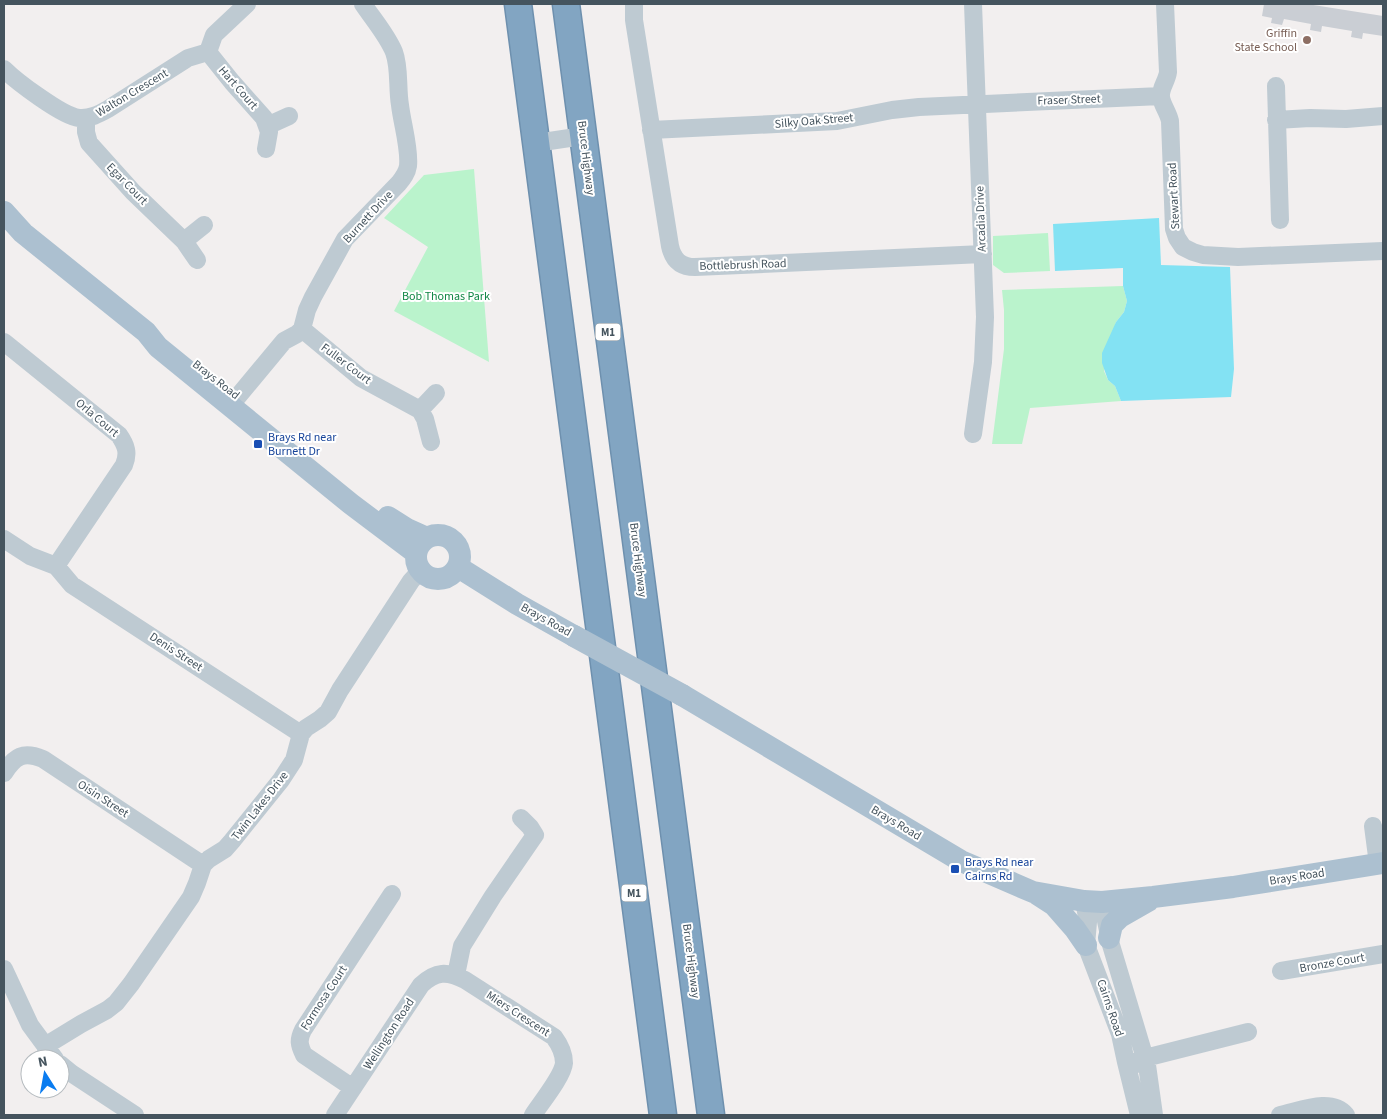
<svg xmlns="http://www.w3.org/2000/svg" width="1387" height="1119" viewBox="0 0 1387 1119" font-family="'Source Sans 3',sans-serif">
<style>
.green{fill:#baf3cc}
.water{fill:#83e2f3}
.building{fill:#caced4}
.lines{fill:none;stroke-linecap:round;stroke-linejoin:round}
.highway-casing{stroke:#6e90ae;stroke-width:29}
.minor{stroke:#becad2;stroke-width:18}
.major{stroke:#acc0d0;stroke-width:22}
.highway{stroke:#82a5c2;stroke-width:26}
.major-bridge{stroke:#acc0d0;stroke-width:22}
.education-dot{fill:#8d6e63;stroke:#fff;stroke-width:2}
.transit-dot{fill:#1a4fb4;stroke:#fff;stroke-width:2}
.labels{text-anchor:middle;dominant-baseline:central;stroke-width:4;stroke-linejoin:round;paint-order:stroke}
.shield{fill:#fff;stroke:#7d878e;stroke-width:1}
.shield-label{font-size:11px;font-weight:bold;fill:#45545e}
.education-label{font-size:12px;fill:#785e54;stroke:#fff;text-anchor:end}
.street-label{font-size:12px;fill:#45545e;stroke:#fff}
.park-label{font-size:12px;fill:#0f8644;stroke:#fff}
.transit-label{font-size:12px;fill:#164399;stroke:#fff;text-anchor:start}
</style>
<rect width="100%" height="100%" fill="#f2efef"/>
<path class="green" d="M474,169L489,362L394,311L428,247L384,218L424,175Z
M1048,233L1050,271L1004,273L993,265V236Z
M1123,286L1127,301L1124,312L1116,322L1104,371L1108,380L1115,386L1121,401L1030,408L1022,444H992L1004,349V310L1002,290Z"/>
<path class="water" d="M1159,218L1161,265L1230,267L1234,369L1231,397L1121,401L1115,386L1108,380L1102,363V353L1116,322L1124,312L1127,301L1123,286V268L1055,271L1053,224Z"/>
<path class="building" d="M1264,4H1307L1383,16V36L1363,33L1362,39L1351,37L1352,31L1322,26L1321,32L1310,30L1311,24L1284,19L1282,25L1271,23L1272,18L1262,16Z"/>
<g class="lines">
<defs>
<path id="highway" d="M518,4L663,1115
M566,4L711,1115"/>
</defs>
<use href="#highway" class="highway-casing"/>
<path class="minor" d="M634,4V20L670,246C673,260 681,267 695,267L983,254
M973,4L985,317L983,362L973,434
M1165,4L1168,72C1167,81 1160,88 1161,97C1162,105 1168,112 1170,121L1174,229L1177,238L1183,247L1193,252L1203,255L1238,257L1383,251
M208,52L232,82L264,118L269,132L266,149
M4,69C16,81 62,116 79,118C90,119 99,114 108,109L188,58L208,52L214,35L247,4
M1276,86L1280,220
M86,118V132L89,143L133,192L184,241L197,260
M1276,120L1310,118L1346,119L1383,116
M267,126L289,116
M651,130L837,121L892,110L919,107L1161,96
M536,143L583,136
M184,241L204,225
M302,329L361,378L420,410L425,419L431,442
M4,342L119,435C126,445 129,453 124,465L56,566
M230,406L279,347L284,341L297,334L302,329L307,310L313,297L345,239L399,183C403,178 407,173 408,166C410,149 402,123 400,105C397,88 400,68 394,52C387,35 373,19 363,4
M420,410L436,393
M4,539L30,556L56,566L72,585L301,734
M4,773C15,756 23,751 43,759L203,865
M1373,826L1378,864
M1084,901L1088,922L1086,945L1120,1034L1126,1062L1139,1115
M1102,902L1111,945L1147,1065L1154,1115
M4,969L30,1025L55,1059
M1281,971L1383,954
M456,975L462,946L493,896L535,835L530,827L521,818
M45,1046L81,1024L107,1010L116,1003L131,984L191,897L197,883L203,865L209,859L225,849L232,841L281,780L294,760L301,734L306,728L320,719L328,712L340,690L411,581L420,571
M60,1064L71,1073L135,1115
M1136,1064L1138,1061L1145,1058L1248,1032
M353,1088L304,1055C299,1045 298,1040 303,1030L392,894
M335,1115L421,985C436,971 447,971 465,980L554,1037C560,1045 564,1053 564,1063C563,1076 540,1104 533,1115
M1280,1115C1300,1111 1331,1097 1346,1115"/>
<path class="major" d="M4,212L23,233L146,332L158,347L351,504L416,553
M388,517L407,529L427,538
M416 557a22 22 0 1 1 44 0a22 22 0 1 1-44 0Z
M458,567L517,604L574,636
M682,695L961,861L1033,892L1084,901L1102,902L1153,897L1233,887L1383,863
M1037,894L1054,905L1075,929L1086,945
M1109,938L1112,925L1120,917L1148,901"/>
<use href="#highway" class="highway"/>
<path class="major-bridge" d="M574,636L682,695"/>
</g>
<circle class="education-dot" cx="1307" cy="40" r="5"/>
<g class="transit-dot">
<rect x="253" y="439" width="10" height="10" rx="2.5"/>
<rect x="950" y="864" width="10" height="10" rx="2.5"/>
</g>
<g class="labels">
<g class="shield">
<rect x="595.5" y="323.5" width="25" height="17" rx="4"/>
<rect x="621.5" y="884.5" width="25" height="17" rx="4"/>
</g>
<g class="shield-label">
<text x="608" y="332">M1</text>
<text x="634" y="893">M1</text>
</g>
<g class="education-label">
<text x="1297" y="33">Griffin<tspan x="1297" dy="14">State School</tspan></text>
</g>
<g class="street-label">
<text transform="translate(238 88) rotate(49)">Hart Court</text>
<text transform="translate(132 93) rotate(-31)">Walton Crescent</text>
<text transform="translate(1069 100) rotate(-2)">Fraser Street</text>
<text transform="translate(814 121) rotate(-5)">Silky Oak Street</text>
<text transform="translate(586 158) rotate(83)">Bruce Highway</text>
<text transform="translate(127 184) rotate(46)">Egar Court</text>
<text transform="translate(1174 196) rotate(-93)">Stewart Road</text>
<text transform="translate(368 217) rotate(-47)">Burnett Drive</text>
<text transform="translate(981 219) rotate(-92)">Arcadia Drive</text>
<text transform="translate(743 265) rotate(-2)">Bottlebrush Road</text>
<text transform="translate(346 364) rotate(37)">Fuller Court</text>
<text transform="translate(216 380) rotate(38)">Brays Road</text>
<text transform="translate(97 418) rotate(40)">Orla Court</text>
<text transform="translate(638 560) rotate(83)">Bruce Highway</text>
<text transform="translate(546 620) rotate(29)">Brays Road</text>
<text transform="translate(176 652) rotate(33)">Denis Street</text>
<text transform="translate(103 799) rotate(33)">Oisin Street</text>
<text transform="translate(260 806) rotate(-52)">Twin Lakes Drive</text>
<text transform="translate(896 823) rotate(31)">Brays Road</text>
<text transform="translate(1297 877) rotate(-9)">Brays Road</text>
<text transform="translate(691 961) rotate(83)">Bruce Highway</text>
<text transform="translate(1332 963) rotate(-10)">Bronze Court</text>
<text transform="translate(324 998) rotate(-57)">Formosa Court</text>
<text transform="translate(1110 1008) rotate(71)">Cairns Road</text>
<text transform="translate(518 1014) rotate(33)">Miers Crescent</text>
<text transform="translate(389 1034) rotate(-57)">Wellington Road</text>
</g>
<g class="park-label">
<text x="446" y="296">Bob Thomas Park</text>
</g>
<g class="transit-label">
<text x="268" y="437">Brays Rd near<tspan x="268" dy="14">Burnett Dr</tspan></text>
<text x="965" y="862">Brays Rd near<tspan x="965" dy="14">Cairns Rd</tspan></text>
</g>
</g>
<rect width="1387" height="1119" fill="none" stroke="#45545e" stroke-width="10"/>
<g transform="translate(45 1074) rotate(349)"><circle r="24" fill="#ffffff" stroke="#b5bbbf"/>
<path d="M0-4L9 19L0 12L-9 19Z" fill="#0a7cf0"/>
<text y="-8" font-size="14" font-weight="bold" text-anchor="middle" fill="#45545e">N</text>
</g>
</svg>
